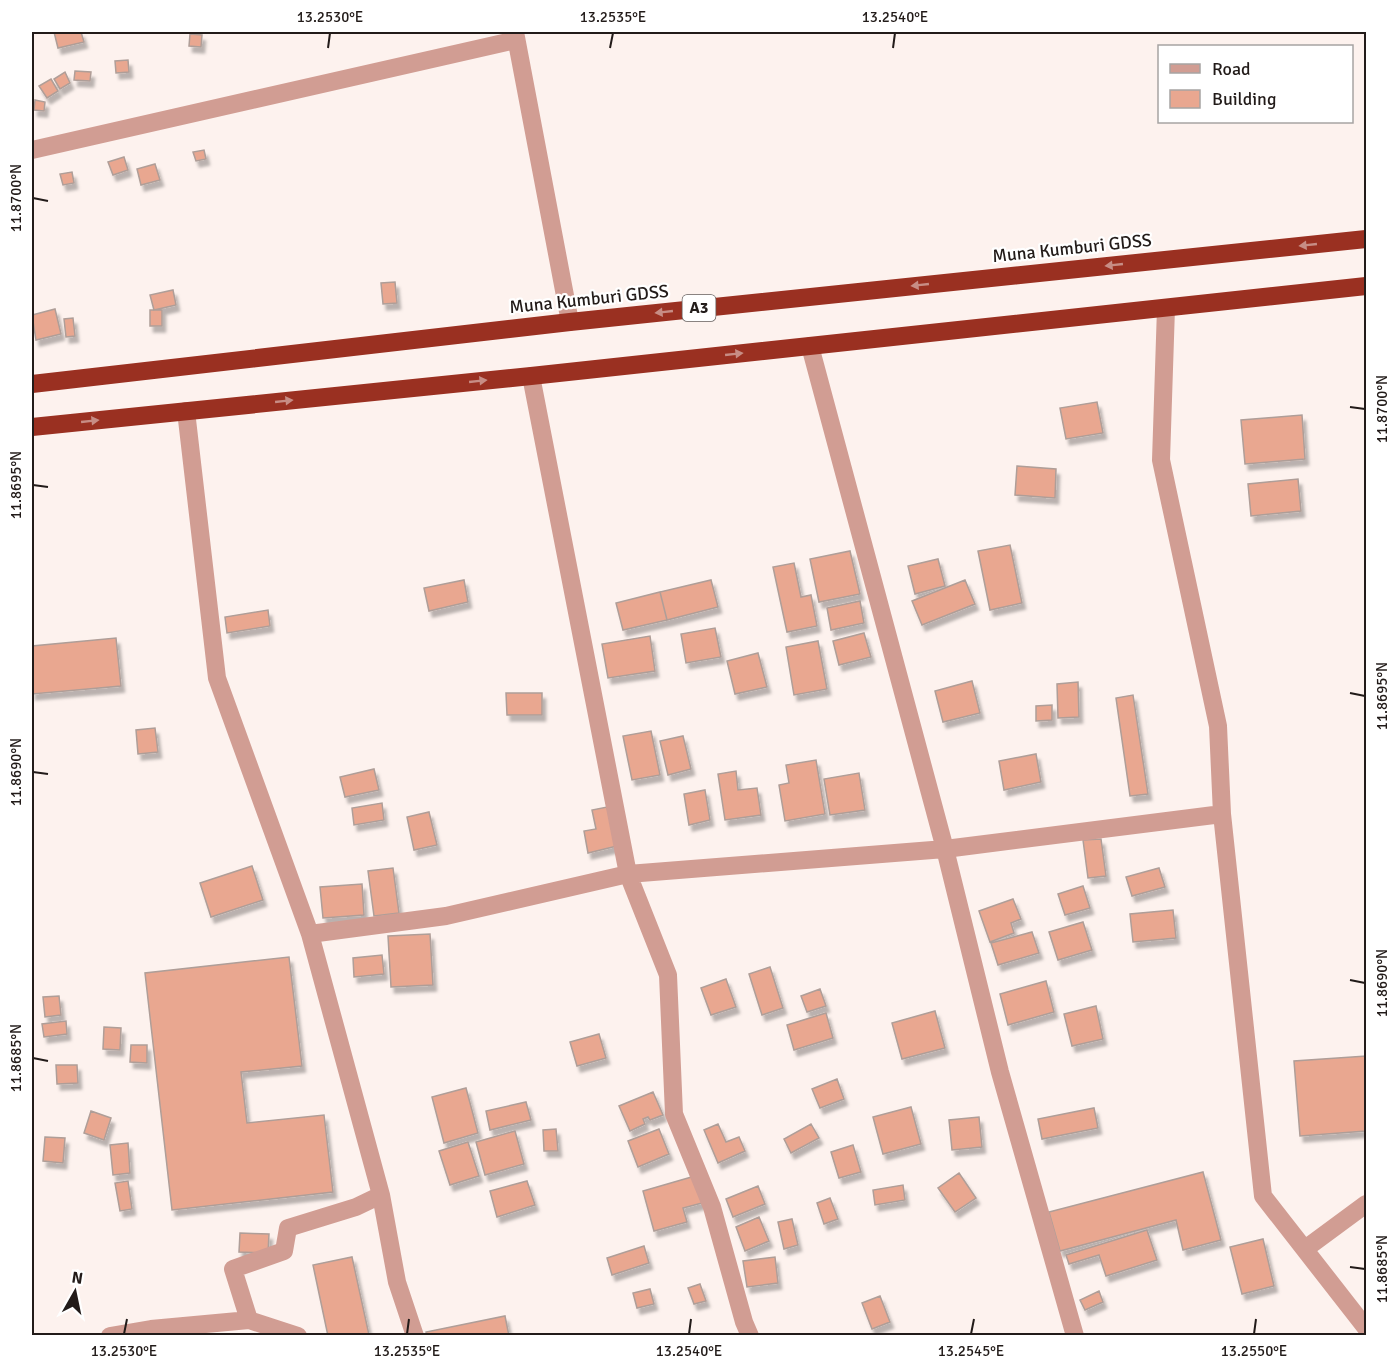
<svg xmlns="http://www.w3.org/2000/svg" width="1398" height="1367" viewBox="0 0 1398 1367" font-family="Signika,sans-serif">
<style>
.building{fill:#e9a790;stroke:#af9e98;stroke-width:1.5;filter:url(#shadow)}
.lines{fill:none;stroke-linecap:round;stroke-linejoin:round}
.street{stroke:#d19d93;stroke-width:18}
.highway{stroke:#9a3021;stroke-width:18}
.oneway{fill:#c78d85}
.ticks{fill:none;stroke:#221b19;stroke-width:2}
.labels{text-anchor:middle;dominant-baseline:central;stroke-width:4.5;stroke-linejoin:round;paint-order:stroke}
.shield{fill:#fff;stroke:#645f5e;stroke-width:1.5}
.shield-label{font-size:16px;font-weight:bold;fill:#221b19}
.street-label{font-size:18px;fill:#221b19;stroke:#fff}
.neatline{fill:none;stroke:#221b19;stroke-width:2}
.ticks-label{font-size:15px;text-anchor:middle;fill:#221b19}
</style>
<defs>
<filter id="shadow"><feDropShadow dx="3.5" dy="6" stdDeviation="1.5" flood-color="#0004"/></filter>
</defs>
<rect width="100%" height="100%" fill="#fdf2ee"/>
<path class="building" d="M54,32H81L84,42L58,48Z
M190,34L202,35L201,47L189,46Z
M128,60L129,72L116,73L115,61Z
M75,71L91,72L90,81L74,80Z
M65,72L70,83L60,89L54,79Z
M51,79L58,91L47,98L39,86Z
M35,100L45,102L44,111L34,110Z
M204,150L206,159L196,161L193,152Z
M124,157L128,170L113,175L108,162Z
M155,164L160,180L141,185L137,169Z
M72,172L74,183L63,185L60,174Z
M395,282L397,303L383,304L381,283Z
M173,290L176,305L154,310L150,295Z
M55,309L61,334L36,340L32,315Z
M150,310H162V326H150Z
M73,318L75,336L66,337L64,319Z
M1097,402L1103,433L1066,439L1060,408Z
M1302,415L1305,459L1245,464L1241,420Z
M1017,466L1056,469L1055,498L1015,495Z
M1298,479L1301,511L1251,516L1248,484Z
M1010,545L1022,603L990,610L978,551Z
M850,551L860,594L819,602L810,559Z
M938,559L945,586L915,594L908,566Z
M794,563L801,597L811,595L817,626L787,632L773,567Z
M464,580L468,602L429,611L424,588Z
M711,580L718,607L667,620L660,592Z
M965,580L975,604L922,625L912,601Z
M660,592L667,620L623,630L616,603Z
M860,601L864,623L831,630L827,608Z
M268,610L270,626L227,633L225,617Z
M715,628L721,657L686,663L681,634Z
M864,633L871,657L839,665L833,641Z
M650,636L655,671L608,678L602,644Z
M116,638L121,686L32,694V646Z
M818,641L827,689L794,695L786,647Z
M758,653L767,687L735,694L727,661Z
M972,681L980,713L943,722L935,691Z
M1078,682L1079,717L1058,718L1057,684Z
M506,693H542V715H507Z
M1133,695L1148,794L1130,796L1116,698Z
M1052,705V720L1036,721V706Z
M155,728L158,752L138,754L136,730Z
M651,731L660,775L632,780L623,736Z
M683,736L691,769L668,775L660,741Z
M1036,754L1041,782L1004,790L999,761Z
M816,760L825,814L785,821L779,785L789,783L786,765Z
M374,769L379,790L345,797L340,777Z
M736,771L738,790L757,788L761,815L725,820L718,774Z
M859,773L865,810L830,815L824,779Z
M705,790L710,820L689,825L684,794Z
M382,803L384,820L354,825L352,808Z
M607,807L617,846L588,853L584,831L596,829L592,810Z
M429,812L437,845L414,850L407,817Z
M1101,839L1106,876L1088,878L1083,840Z
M252,866L263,900L211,917L200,883Z
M393,868L399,913L374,916L368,871Z
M1159,868L1165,887L1132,896L1126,877Z
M362,884L364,915L323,918L320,887Z
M1083,886L1090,908L1065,915L1058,894Z
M1013,899L1021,919L1011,923L1014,933L990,942L979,911Z
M1173,910L1176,938L1133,942L1130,914Z
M1083,922L1092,950L1058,960L1049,932Z
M1032,932L1039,953L998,965L991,943Z
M430,934L433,985L391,987L388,936Z
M382,955L384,974L354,977L353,958Z
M289,957L302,1066L241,1072L247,1123L324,1115L333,1192L172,1210L145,973Z
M770,967L783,1008L762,1015L749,974Z
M726,979L736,1007L711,1015L701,988Z
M1046,981L1054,1012L1008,1025L1000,994Z
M820,989L826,1006L807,1012L801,996Z
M59,996L61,1015L45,1017L43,997Z
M1096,1006L1103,1039L1072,1046L1064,1014Z
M935,1011L945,1048L902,1059L892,1023Z
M826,1013L833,1038L794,1050L787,1025Z
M66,1021L67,1034L44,1037L42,1024Z
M104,1027L121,1028L120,1050L103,1049Z
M599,1034L606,1058L577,1066L570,1042Z
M131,1045H147V1063L130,1062Z
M1366,1056V1131L1300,1136L1294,1061Z
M56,1065H77L78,1083L57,1084Z
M837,1079L844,1099L820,1108L812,1089Z
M466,1088L478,1133L444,1143L432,1097Z
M653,1092L663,1115L650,1120L648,1117L643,1119L645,1124L630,1131L619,1106Z
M526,1102L531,1120L490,1130L486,1111Z
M911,1107L921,1144L883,1154L873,1117Z
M1094,1108L1098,1128L1042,1139L1038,1119Z
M91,1111L111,1118L104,1140L84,1133Z
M979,1117L982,1147L952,1150L949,1120Z
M718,1124L726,1142L739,1137L745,1151L718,1163L704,1130Z
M811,1124L819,1138L791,1153L784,1139Z
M556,1129L558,1151H544L543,1130Z
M659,1129L669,1154L638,1167L628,1141Z
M515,1131L524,1164L485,1175L476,1142Z
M45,1137L65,1138L63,1163L43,1161Z
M468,1142L479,1176L450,1185L439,1151Z
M128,1143L130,1173L113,1175L110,1145Z
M853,1145L861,1172L839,1178L831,1152Z
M1203,1172L1221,1240L1183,1250L1176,1220L1060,1251L1049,1212Z
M959,1173L976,1198L955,1212L938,1188Z
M695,1176L702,1203L683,1208L687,1222L654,1231L643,1191Z
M128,1181L132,1209L120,1211L115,1183Z
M527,1181L535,1205L497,1217L490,1191Z
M903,1185L905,1200L875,1205L873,1190Z
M758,1186L765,1204L733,1217L726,1199Z
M830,1198L838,1219L824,1224L817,1203Z
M759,1217L769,1241L745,1251L736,1227Z
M792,1219L798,1245L784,1249L778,1222Z
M1147,1230L1157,1260L1106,1276L1099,1255L1069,1264L1066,1255Z
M240,1233L269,1234L268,1253L239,1252Z
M1263,1239L1274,1286L1242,1294L1230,1247Z
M644,1246L649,1263L612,1275L607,1258Z
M352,1257L369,1335L328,1336L313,1265Z
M775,1257L778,1283L747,1287L743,1261Z
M700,1284L706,1301L694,1304L688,1288Z
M650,1289L654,1304L637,1308L633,1293Z
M1099,1291L1103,1302L1085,1310L1080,1300Z
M880,1296L890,1322L872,1329L862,1303Z
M505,1316L509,1336H427L426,1332Z"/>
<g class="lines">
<path class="street" d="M515,32L570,322
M32,150L516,40
M1166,308L1161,460L1218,726L1222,814L1263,1196L1366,1328
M810,346L945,849L1000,1072L1075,1336
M531,376L628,874L668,975L674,1114L712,1207L744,1322L750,1336
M186,411L217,678L310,934
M1305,1249L1366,1204
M249,1320L298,1336
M110,1336L151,1329L249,1320L233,1269L284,1251L288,1228L356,1207L381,1195
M415,1336L397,1282L381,1195L310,934L446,916L628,874L945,849L1222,814"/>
<path class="highway" d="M32,384L570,322L1366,239
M32,427L531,376L1366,286"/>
</g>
<defs><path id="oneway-solid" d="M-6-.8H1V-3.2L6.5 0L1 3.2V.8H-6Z" transform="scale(1.5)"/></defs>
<g class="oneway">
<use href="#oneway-solid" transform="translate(1308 245) rotate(174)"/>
<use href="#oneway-solid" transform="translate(1114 265) rotate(174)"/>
<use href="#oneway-solid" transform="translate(920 285) rotate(174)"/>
<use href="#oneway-solid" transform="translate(664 312) rotate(174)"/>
<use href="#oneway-solid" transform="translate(734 354) rotate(-6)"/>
<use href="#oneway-solid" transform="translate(478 381) rotate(-6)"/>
<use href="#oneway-solid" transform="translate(284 401) rotate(-6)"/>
<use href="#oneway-solid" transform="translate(90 421) rotate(-6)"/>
</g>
<path class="ticks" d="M328,48L330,33M610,48L613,33M893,48L895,33M33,198L48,201M1350,407L1365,409M33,485L48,487M1350,693L1365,696M33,772L48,774M1350,980L1365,983M33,1058L48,1061M1350,1267L1365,1269M124,1334L127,1319M407,1334L409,1319M689,1334L691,1319M971,1334L974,1319M1254,1334L1256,1319"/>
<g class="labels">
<rect class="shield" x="682.5" y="295" width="33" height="26" rx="4.5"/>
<g class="shield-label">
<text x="699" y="308">A3</text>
</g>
<g class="street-label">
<text transform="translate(1072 248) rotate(-6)">Muna Kumburi GDSS</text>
<text transform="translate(589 299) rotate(-6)">Muna Kumburi GDSS</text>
</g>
</g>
<rect width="1398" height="1367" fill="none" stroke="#ffffff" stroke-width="66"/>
<rect x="1158" y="45" width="195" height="78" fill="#ffffff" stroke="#a7a4a3" stroke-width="1.5"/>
<rect x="1170" y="64" width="30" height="9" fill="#d19d93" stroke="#a7a4a3" stroke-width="1.5"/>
<text x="1212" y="75" font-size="18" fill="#221b19">Road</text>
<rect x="1170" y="90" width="30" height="18" fill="#e9a790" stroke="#a7a4a3" stroke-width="1.5"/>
<text x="1212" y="105" font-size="18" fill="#221b19">Building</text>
<g transform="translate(75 1292) rotate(9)" stroke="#ffffff" stroke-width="4.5" paint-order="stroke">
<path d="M0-4.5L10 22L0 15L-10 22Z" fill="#221b19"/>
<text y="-9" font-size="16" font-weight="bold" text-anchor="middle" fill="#221b19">N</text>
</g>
<rect x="33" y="33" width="1332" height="1301" class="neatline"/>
<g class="ticks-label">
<text x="330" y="22">13.2530°E</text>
<text x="613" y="22">13.2535°E</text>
<text x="895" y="22">13.2540°E</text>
<text transform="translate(16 198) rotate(-90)" y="5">11.8700°N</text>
<text transform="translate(1382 409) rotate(-90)" y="5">11.8700°N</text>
<text transform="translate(16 485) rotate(-90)" y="5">11.8695°N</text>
<text transform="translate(1382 696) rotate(-90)" y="5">11.8695°N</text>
<text transform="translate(16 772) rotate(-90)" y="5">11.8690°N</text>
<text transform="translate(1382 983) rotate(-90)" y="5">11.8690°N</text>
<text transform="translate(16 1058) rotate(-90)" y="5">11.8685°N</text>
<text transform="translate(1382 1269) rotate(-90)" y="5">11.8685°N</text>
<text x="124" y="1356">13.2530°E</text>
<text x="407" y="1356">13.2535°E</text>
<text x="689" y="1356">13.2540°E</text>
<text x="971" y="1356">13.2545°E</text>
<text x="1254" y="1356">13.2550°E</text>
</g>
</svg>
